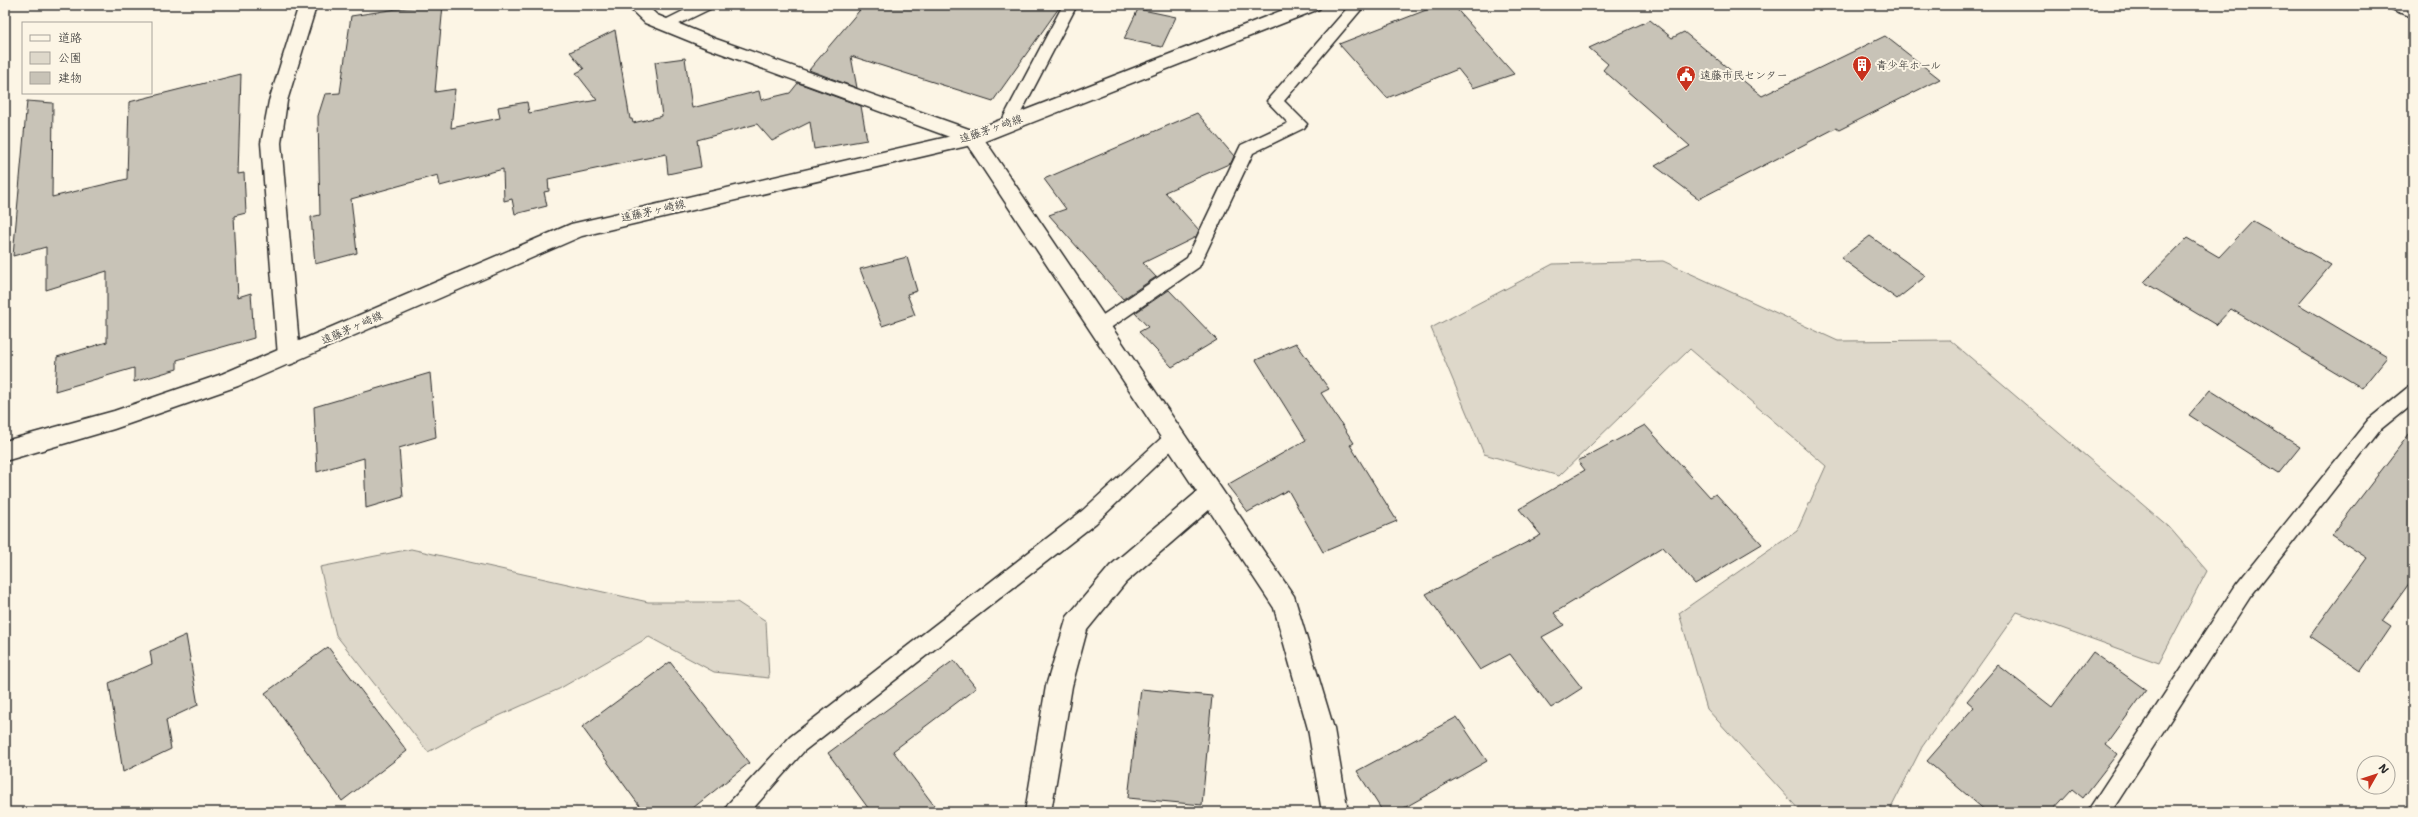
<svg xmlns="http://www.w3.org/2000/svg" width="2418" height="817" viewBox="0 0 2418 817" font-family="'Shantell Sans','Klee One',sans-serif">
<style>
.green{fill:#ded8ca;stroke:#84827a}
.building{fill:#c8c3b7;stroke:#2b2b2b}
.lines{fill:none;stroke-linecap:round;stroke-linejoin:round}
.service-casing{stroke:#2b2b2b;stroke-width:3}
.minor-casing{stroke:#2b2b2b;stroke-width:3}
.secondary-casing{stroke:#2b2b2b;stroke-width:3}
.service{fill:#fcf5e5;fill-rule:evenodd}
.minor{fill:#fcf5e5;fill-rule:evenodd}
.secondary{fill:#fcf5e5;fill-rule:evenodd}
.labels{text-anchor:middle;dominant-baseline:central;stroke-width:4;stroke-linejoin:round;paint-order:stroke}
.poi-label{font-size:11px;fill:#2b2b2b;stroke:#fcf5e5;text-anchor:start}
.street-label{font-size:11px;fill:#2b2b2b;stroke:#fcf5e5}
</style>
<rect width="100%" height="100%" fill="#fcf5e5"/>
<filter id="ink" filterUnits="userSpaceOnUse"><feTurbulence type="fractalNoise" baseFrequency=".025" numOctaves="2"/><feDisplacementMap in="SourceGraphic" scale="8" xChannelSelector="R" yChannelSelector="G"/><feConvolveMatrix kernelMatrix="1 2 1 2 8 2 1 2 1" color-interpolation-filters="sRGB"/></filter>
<g filter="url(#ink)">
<path class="green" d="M1663,261L1838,341L1950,340L2169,527L2207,571L2159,663L2017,612L1922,747L1889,812H1801L1707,709L1679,613L1797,531L1826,466L1690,349L1559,476L1484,454L1431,328L1553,264Z
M411,549L648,602H737L766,621L769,678L714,672L649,637L559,689L474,727L428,752L336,635L320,567Z"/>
<path class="building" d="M423,5H443L435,92L455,89L451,128L500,118L498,107L527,102L529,113L597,100L576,73L584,69L570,52L615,30L630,119H632L633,123L662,116L655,62L685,58L692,108L759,91L761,100L790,93L798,83L861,106L867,140L814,149L810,122L772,141L757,124L697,140L701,167L668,174L666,154L548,179L549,191L544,192L547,206L515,214L512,199L504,201L503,169L440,186L438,175L351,199L357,253L315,264L311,217L320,215L318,116L325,94L340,93L351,16Z
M864,5H1061L993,101L851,56L857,88L809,70Z
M1439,5H1453L1514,74L1473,88L1458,69L1387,98L1339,44Z
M1138,9L1176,17L1162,47L1124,39Z
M1650,20L1672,38L1684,32L1762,96L1885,36L1940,79L1839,130L1836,128L1699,199L1655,166L1690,146L1603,70L1608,64L1589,48Z
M241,74L238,174L244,173L246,213L234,216L238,297L251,293L254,338L177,360V369L134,382V368L55,391L57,357L107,342V271L46,290V247L13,256L27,101L53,103L52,197L127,179L129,102Z
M1197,113L1234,156L1231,163L1165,192L1199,230L1196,237L1143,263L1156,277L1123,299L1049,215L1066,209L1044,179Z
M2253,221L2331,265L2298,304L2387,357L2362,388L2231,309L2216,325L2144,282L2187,238L2219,257Z
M1870,236L1926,276L1897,299L1841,258Z
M907,257L917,291L907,294L915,315L882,326L860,269Z
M1169,290L1217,340L1172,367L1139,332L1148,327L1135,313Z
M1296,343L1329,389L1321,393L1354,443L1350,445L1397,521L1323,552L1288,490L1248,512L1227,485L1306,440L1256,360Z
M430,373L436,437L399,448L403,497L366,508L364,458L317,472L314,407Z
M2210,390L2300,447L2279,473L2189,415Z
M1645,425L1710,497L1716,494L1762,544L1695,584L1663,547L1554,613L1564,625L1542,637L1582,688L1551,708L1510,654L1480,670L1426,594L1541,535L1519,509L1585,470L1578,461Z
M2413,429V578L2382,621L2391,627L2361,671L2310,636L2367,558L2332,535Z
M186,635L198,705L166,720L171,749L123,772L109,683L152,664L150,651Z
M328,647L407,751L342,801L265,693Z
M2093,652L2146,690L2106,745L2117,754L2083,798L2072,789L2051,812H1987L1927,761L1974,707L1967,701L1998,665L2052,707Z
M954,660L976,688L893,751L939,812H871L828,753Z
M670,662L749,763L688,812H644L582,727Z
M1141,689L1212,696L1202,805L1128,798Z
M1457,717L1487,761L1397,812H1383L1357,771Z"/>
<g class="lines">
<defs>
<path id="service" d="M695,5H714L712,8L671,28L666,30L659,25L661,22Z
M1063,5H1077L1013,128H1003L1000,124Z
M1350,5H1365L1284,101L1307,124L1304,128L1253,153L1199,267L1106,331L1100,333L1094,331L1091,326L1094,321L1187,258L1241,145L1288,123L1267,101L1270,97Z
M2413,386V403L2381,429L2250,597L2111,812H2087L2236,585L2369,419L2407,388Z
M1174,429L1180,432L1183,437L1180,442L1096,523L804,751L750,812H725L728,804L790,737L1082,511L1168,432Z"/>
<path id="minor" d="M299,5H320L315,10L287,101L281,143L300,356L297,362L289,365L281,362L278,356L261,143L269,101Z
M626,5H646L657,15L716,39L980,133L1294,596L1334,729L1348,812H1322L1308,729L1274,608L1209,510L1126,582L1087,630L1072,686L1051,812H1025L1046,686L1067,617L1110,566L1197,492L966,143L704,47L645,23Z
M2389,5H2413V18L2392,9Z"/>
<path id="secondary" d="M1296,5H1322L1319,9L980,143L582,236L238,386L114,429L5,461V441L114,411L222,374L571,224L969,132Z"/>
</defs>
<use href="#service" class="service-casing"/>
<use href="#minor" class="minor-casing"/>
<use href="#secondary" class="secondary-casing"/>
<use href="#service" class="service"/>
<use href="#minor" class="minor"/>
<use href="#secondary" class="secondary"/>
</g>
</g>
<defs>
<symbol id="building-pin" viewBox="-11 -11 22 30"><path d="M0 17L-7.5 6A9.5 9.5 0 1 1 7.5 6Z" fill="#c8321e" stroke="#fcf5e5"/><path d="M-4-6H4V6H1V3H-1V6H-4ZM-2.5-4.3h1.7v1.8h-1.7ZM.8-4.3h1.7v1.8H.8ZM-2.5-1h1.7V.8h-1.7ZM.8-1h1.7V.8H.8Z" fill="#fff"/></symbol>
<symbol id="civic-pin" viewBox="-11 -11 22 30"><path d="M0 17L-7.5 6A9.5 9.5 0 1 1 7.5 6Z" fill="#c8321e" stroke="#fcf5e5"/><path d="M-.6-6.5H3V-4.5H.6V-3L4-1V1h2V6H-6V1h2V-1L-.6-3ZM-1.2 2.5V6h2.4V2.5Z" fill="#fff"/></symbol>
</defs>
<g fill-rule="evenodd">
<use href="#building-pin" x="1851" y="54" width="22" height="30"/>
<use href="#civic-pin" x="1675" y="64" width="22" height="30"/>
</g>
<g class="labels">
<g class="poi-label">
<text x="1876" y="65">青少年ホール</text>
<text x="1700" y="75">遠藤市民センター</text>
</g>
<g class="street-label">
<text transform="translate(991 129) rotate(-19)">遠藤茅ヶ崎線</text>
<text transform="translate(653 211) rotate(-13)">遠藤茅ヶ崎線</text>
<text transform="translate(352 328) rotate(-24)">遠藤茅ヶ崎線</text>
</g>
</g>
<rect width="2418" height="817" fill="none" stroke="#fcf5e5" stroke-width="20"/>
<rect x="10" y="10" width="2398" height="797" fill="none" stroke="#2b2b2b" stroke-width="1.5" filter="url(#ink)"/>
<rect x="22" y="22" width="130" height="72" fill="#fcf5e5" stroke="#a8a49b"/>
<rect x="30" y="35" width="20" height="6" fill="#fcf5e5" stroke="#a8a49b"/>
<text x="58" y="42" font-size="12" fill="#2b2b2b">道路</text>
<rect x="30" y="52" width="20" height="12" fill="#ded8ca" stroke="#a8a49b"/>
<text x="58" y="62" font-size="12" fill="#2b2b2b">公園</text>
<rect x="30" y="72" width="20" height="12" fill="#c8c3b7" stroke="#a8a49b"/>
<text x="58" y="82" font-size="12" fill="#2b2b2b">建物</text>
<g transform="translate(2376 775) rotate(51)"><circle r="19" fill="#fcf5e5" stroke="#a8a49b"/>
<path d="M0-3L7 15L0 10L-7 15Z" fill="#c8321e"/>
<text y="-6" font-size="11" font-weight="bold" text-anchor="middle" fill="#2b2b2b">N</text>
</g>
</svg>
